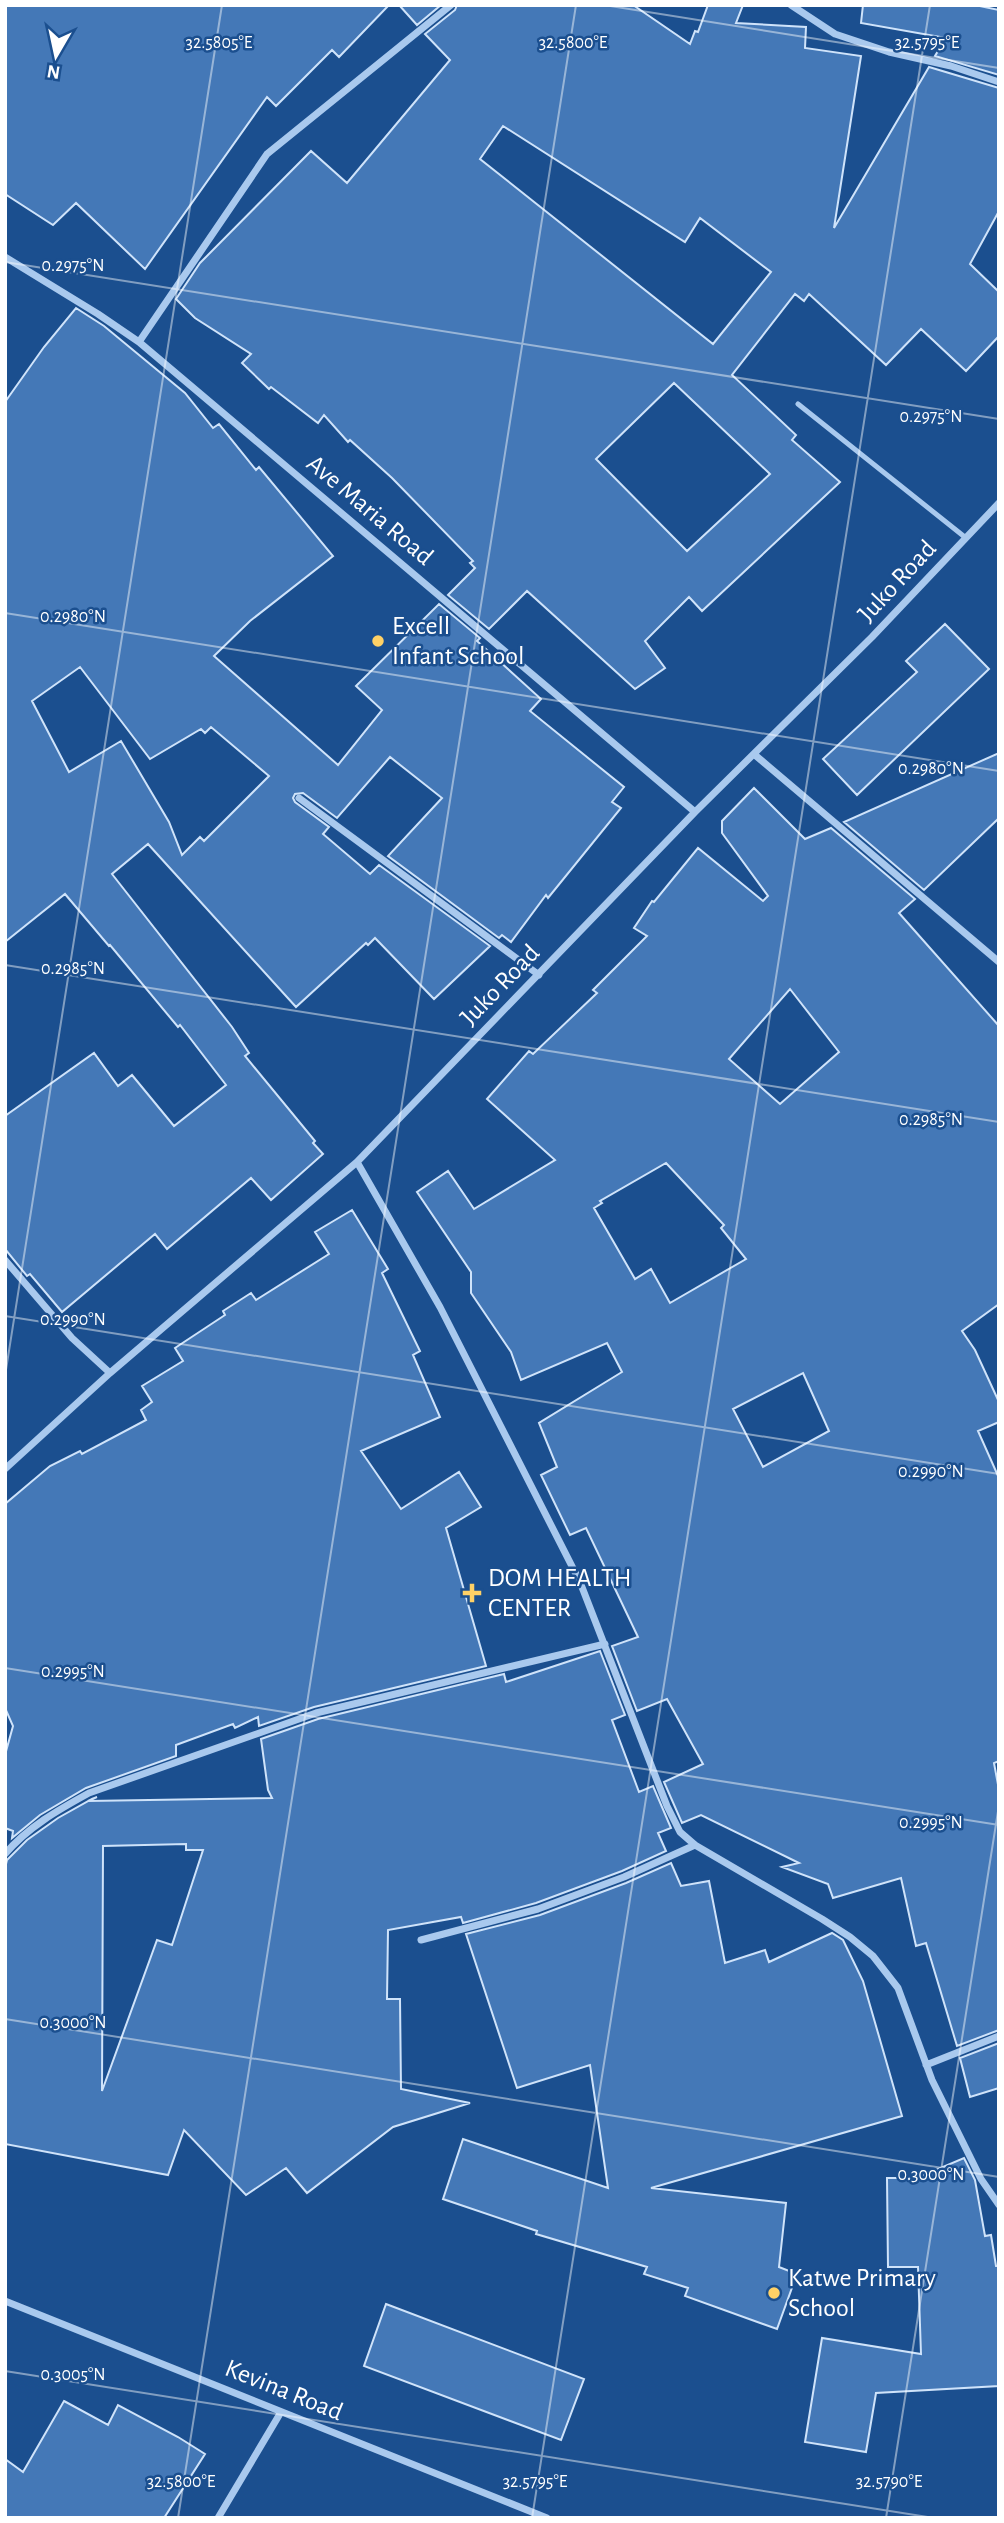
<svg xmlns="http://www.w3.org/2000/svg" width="1004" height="2523" viewBox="0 0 1004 2523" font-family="'Alegreya Sans',sans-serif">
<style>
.building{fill:#4478b7;stroke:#cfe3fa;stroke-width:2;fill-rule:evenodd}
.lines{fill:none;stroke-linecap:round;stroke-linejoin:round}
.lane{stroke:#a9c9ee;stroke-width:5}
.street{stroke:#a9c9ee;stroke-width:7}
.ticks{fill:none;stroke:#fff;stroke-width:2;stroke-opacity:0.45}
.poi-dot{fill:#ffd166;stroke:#1b4f8f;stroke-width:2.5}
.labels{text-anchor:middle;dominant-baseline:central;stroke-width:5;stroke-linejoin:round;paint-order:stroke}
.street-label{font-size:26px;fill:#fff;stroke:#1b4f8f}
.poi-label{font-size:26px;fill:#fff;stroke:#1b4f8f;text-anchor:start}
.ticks-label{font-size:18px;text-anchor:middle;fill:#fff;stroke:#1b4f8f;stroke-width:5;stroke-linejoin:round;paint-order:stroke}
</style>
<rect width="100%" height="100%" fill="#1b4f8f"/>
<path class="building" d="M5,5H389L339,57L332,50L276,106L267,97L145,269L76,203L53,225L5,194Z
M399,5H441L417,25Z
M457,5H633L690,44L695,31L698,32L708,5H743L736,23L806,27L805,48L861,56L834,228L929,67L999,88V211L970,264L999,292V336L966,371L921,329L886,365L809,294L804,301L795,294L732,375L796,435L792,440L840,482L702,611L689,597L645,641L665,668L635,689L527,591L489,629L448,595L475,568L470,563L473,561L392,478L350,440L348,442L324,415L318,423L271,387L269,389L242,363L251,354L195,318L176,299L200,263L311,151L347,183L450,60L425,34L455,10ZM503,126L685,242L700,218L771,272L713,344L480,159ZM674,383L770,474L687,551L596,459Z
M863,5H975L999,10V75L935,56L946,38L861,23Z
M76,308L104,326L185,393L213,428L219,424L256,470L259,467L333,556L250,621L214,656L338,765L382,710L356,686L439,604L480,638L477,641L541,699L530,711L624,787L612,802L621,808L548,898L546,895L511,942L502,935L499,938L388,856L442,798L390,757L337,818L303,793L295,794L293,798L295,802L329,827L323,834L370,874L379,865L490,946L434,999L375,938L368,945L366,943L296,1007L148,844L112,874L232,1027L249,1053L245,1056L315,1141L313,1143L323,1154L271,1200L251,1178L167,1249L155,1234L62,1312L30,1274L27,1276L5,1249V1116L94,1053L118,1086L132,1075L174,1126L226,1085L180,1025L178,1027L110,945L109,946L65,894L5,942V402L44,347ZM80,667L150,759L201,729L205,733L211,727L269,776L204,841L200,837L182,855L169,822L121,741L69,772L32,701Z
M945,624L989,669L857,795L823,759L917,672L906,661Z
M999,753V818L924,890L844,822Z
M754,788L805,839L831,828L915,899L899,913L999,1026V1304L962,1331L975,1350L999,1402V1422L978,1431L999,1478V1761L994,1763L999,1790V2030L957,2046L926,1943L916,1946L901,1878L833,1898L828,1884L782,1867L799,1863L701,1815L682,1823L664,1782L703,1764L667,1699L637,1711L612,1646L638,1637L586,1528L570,1535L541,1475L557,1467L539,1423L622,1372L607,1343L521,1380L511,1352L471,1293V1272L417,1192L448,1171L474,1209L555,1160L487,1099L529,1051L533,1054L597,993L593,990L647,936L634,928L652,901L654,902L698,848L763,901L768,896L722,833V821ZM790,989L839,1052L780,1104L729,1059ZM666,1163L724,1225L721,1228L746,1259L670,1303L651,1269L635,1279L594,1208L602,1203L600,1201ZM803,1373L829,1431L763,1467L733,1409Z
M352,1210L388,1269L382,1273L420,1351L413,1355L440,1417L361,1451L401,1509L459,1472L481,1507L446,1528L486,1666L314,1707L259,1726L258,1717L235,1728L233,1724L176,1745V1756L86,1788L40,1815L12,1838L13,1831L5,1828V1755L13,1726L5,1708V1504L50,1466L80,1451L82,1454L146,1420L141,1410L152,1402L142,1386L183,1361L175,1348L225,1315L223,1311L251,1293L256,1300L329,1254L315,1232Z
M600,1651L625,1715L612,1720L639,1792L653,1786L671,1828L658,1833L666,1851L622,1871L536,1903L463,1923L461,1917L388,1930L387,1999H400L401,2089L470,2103L393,2127L307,2193L286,2168L246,2195L184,2130L168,2175L5,2144V1868L7,1860L27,1840L58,1818L92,1799L97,1797L88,1801L272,1798L268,1790L261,1739L318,1719L504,1674L506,1682ZM186,1844V1850H203L172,1945L157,1940L102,2091L103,1846Z
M671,1863L681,1886L709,1881L725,1963L765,1950L769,1962L832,1933L843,1940L863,1981L902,2116L651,2188L786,2203L779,2267L797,2274L777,2329L685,2296L688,2288L644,2274L647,2267L536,2234L537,2231L443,2199L463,2139L608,2188L590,2065L517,2088L466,1934L540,1915L626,1883Z
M999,2043V2088L970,2097L960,2058Z
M964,2158L975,2180L985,2236L991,2235L996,2266H999V2386L876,2393L866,2452L805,2442L822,2338L921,2354L918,2267H888L887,2178H917Z
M386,2304L584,2379L561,2440L364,2366Z
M64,2401L108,2425L118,2405L178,2437L205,2454L164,2518H5V2459L23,2472Z"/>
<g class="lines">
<path class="lane" d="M798,404L966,538"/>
<path class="street" d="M791,5L835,34L889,52L951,66L999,82
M5,257L98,314L139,342L695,812
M139,342L267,154L451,5
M755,755L999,962
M299,798L539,975
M357,1162L440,1307L580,1582L667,1806L680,1832L695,1845L822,1919L850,1937L873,1956L898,1988L932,2080L981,2179L999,2205
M5,1260L72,1338L110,1373
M5,1469L110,1373L357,1162L695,812L872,637L999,503
M5,1854C28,1827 58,1810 89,1793L316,1713L605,1644
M421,1940L538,1909L624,1877L695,1845
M926,2065L999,2036
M5,2301L547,2518
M218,2518L281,2412"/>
</g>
<path class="ticks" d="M604,5L999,68M5,262L999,419M5,613L999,771M5,965L999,1122M5,1316L999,1474M5,1376L222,5M5,1668L999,1825M5,2019L999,2177M5,2371L934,2518M178,2518L576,5M532,2518L930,5M886,2518L999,1805"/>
<g class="poi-dot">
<circle cx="378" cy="641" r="7"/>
<path d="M468.5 1582.5h7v7h7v7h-7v7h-7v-7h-7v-7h7z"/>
<circle cx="774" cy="2293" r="7"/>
</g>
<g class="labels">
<g class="street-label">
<text transform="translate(370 510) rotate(40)">Ave Maria Road</text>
<text transform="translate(897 581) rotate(-47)">Juko Road</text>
<text transform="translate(500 985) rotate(-46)">Juko Road</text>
<text transform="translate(284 2390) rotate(22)">Kevina Road</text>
</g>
<g class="poi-label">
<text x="392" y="626">Excell<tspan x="392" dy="30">Infant School</tspan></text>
<text x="488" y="1578">DOM HEALTH<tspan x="488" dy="30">CENTER</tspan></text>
<text x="788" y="2278">Katwe Primary<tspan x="788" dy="30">School</tspan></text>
</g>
</g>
<g class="ticks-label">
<text x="219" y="48">32.5805°E</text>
<text x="573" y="48">32.5800°E</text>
<text x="927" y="48">32.5795°E</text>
<text x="73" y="271">0.2975°N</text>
<text x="931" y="422">0.2975°N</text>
<text x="73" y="622">0.2980°N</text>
<text x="931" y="774">0.2980°N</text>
<text x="73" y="974">0.2985°N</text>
<text x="931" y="1125">0.2985°N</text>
<text x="73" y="1325">0.2990°N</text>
<text x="931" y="1477">0.2990°N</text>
<text x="73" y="1677">0.2995°N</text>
<text x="931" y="1828">0.2995°N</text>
<text x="73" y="2028">0.3000°N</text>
<text x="931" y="2180">0.3000°N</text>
<text x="73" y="2380">0.3005°N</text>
<text x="181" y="2487">32.5800°E</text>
<text x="535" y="2487">32.5795°E</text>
<text x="889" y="2487">32.5790°E</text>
</g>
<rect width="1004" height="2523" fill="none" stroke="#ffffff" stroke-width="14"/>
<g transform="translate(56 56) rotate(189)" stroke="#1b4f8f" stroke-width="5" paint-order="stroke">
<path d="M0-5L12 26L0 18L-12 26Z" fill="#ffffff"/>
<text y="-10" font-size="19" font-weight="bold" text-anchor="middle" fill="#ffffff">N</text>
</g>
</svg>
